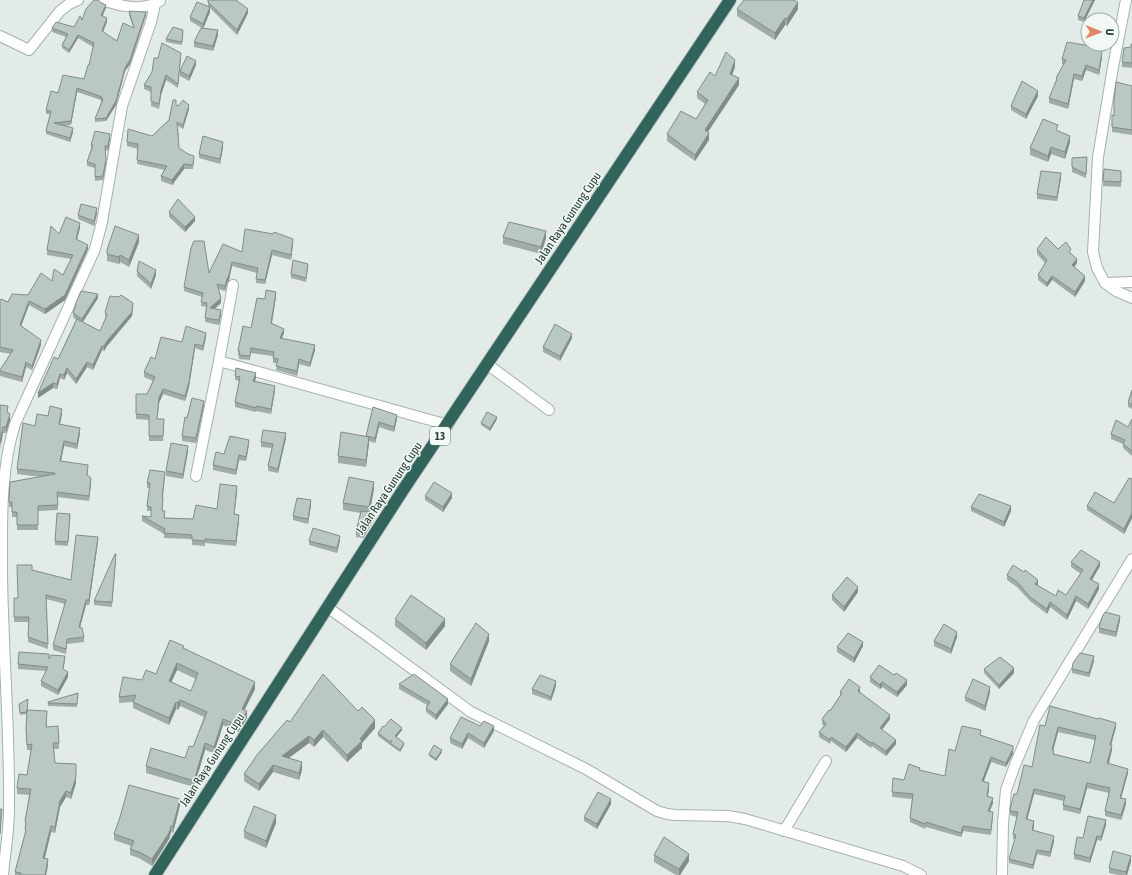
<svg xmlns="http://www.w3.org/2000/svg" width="1132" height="875" viewBox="0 0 1132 875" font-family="'Asap Condensed',sans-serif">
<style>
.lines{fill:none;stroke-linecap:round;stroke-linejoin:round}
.street-casing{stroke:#a5b2ae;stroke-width:12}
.highway-casing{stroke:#c1c8c6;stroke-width:14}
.street{stroke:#fff;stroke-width:10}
.highway{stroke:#31645a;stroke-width:12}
.wall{fill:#a0aca8;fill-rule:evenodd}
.shaded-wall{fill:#828c88}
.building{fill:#bac8c3;stroke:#828c88;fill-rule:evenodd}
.labels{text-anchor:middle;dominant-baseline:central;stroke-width:3;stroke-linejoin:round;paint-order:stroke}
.shield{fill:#f2f8f5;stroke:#61736e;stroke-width:1}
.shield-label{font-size:11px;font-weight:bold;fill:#233a34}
.street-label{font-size:12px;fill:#233a34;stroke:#f2f8f5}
</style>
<rect width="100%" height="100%" fill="#e2ebe7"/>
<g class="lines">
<defs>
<path id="street" d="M102,0C120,6 143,12 160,1
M1126,0L1113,67L1098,157L1093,252L1097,268L1105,283L1116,291L1132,298
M0,36L29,50L60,11L69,4L78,0
M1105,283L1132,282
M219,361L448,425
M487,364L549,410
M196,476L219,361L233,285
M327,607L369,637L471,712L586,769L657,811L667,814L675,815L728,816L745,819L903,866L921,875
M784,831L826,761
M3,875C5,853 9,831 9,809C10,730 3,652 2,573C2,524 0,471 15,424L95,249L102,222L122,106L151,22L156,0
M1002,875L1003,823L1006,790L1015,765L1034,720L1132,559"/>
<path id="highway" d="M155,875L403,490L730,0"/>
</defs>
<use href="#street" class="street-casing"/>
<use href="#highway" class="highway-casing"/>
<use href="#street" class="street"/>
<use href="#highway" class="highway"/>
</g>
<path class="wall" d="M1084,0H1095L1084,22L1078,20V16Z
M208,2L248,13L237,35L210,8V12L203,28L218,35L213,51L194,47V42L202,28L190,21V17L208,6Z
M106,8L103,15L107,22L103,32L117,41L133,27L129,15V11L146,15L130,64L125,71L116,105L106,121L95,122V119L101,103V100L77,92L71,125L64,126L73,132L70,142L46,134V131L50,114H46V110L58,93L84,79L89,65L93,47L78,38L69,53L62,48V45L66,37L52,32V28L74,27L82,20Z
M737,9H798L787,26L785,25L775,40L737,16Z
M183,30L182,45L166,42V39Z
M1132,44V68L1122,67V62L1131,47Z
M181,57L178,88L166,80L161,95L159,109L151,106V92L144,89V85L152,72L158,58Z
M1102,57L1099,75L1086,70L1082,81L1074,79L1068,109L1049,103V98L1056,82V78L1064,64H1062V59Z
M196,65L189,81L180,76V71Z
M735,67L732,75L739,85L708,132L709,140L695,161L667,141V134L696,119L705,104L697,98V92L715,76Z
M1132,86V135L1112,132V115L1114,116Z
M1038,96L1026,119L1011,110V106Z
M189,109L183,129L178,126L179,148L194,161L193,169H184L172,185L161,181V176L165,170L137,164L138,149L127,146V142L152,136L169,120Z
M1058,131L1070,142L1065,159L1051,154L1048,162L1030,155V148Z
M110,138L108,151L105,150L106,163L103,180L95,181V168L87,166V162L91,149V145Z
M223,147L220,164L199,158V154Z
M1087,157L1086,178L1072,172V158Z
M1104,169L1121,171V187L1103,186Z
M1061,178L1057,201L1037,199V194Z
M169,212L195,221L185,232L169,217Z
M97,213L94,226L78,219V215Z
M80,228L77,239L88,249L65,300L45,314L29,305L21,326L41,345L32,370L26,367L22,382L0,376V370L11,354L0,352V300L8,302L28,295L52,281L63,275L71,259L47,255V250L59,234Z
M503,237L546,238L541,254L503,244Z
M139,242L129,267L120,262L119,264L107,261V250Z
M293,243L291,260L272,255L265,284L256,283L257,273L232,266L229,280L227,283L225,291L218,289L221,303L214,309L221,314L219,325L205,322L207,307L201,306L202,297L184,291V287L209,273L242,252Z
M1037,249H1058L1071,253L1077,263L1074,267L1085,281L1075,297L1052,280L1047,287L1038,280V275L1045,263L1037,254Z
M308,268L306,282L291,278V274Z
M137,271L156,275L151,289L137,276Z
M276,296L272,323L284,333L282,338L315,350L310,367L299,364L297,376L276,370L277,363H273V356L251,353L250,360L239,359L238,351L251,328L265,299Z
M98,298L83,322L100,331L106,318L105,316V312L133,308L132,316L107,346L104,351L102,350L93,370L87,367L76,384L67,373L64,380L60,378L57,389L53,388L38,398L58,359L76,320L73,317V313L75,308V305Z
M206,337L203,351L195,348L189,387L185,401L163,394L159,403L157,419H164L163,441H149V420L136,419V394H147L153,381L144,377V372L155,359L182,342Z
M572,338L560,361L543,352V347Z
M235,376L256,378L255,381L275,390L271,414L256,411V412L235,407V402L239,381L235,380Z
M1132,390V409L1128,407V402Z
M0,405L8,413L10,420L6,433H3L1,444Z
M204,405L196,443L182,441V436L187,418Z
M373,407L397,419L394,432L379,427L375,443L369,441L366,467L338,463V456L366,436Z
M62,414L60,424L80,433L77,449L64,446L61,461L88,470L87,476L91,483L89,501L58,497V510L38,511V530H17V517H12V507H9V502L41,477L17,474V469L35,426L48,416Z
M497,419L490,431L481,425V423Z
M1132,419V456L1123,448V444L1111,439V434L1128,427Z
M286,438L278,473L268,471V466L272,448L261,447V442Z
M249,444L246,461L239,460L236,475L213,470V465L224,454Z
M188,451L183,479L166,476V471Z
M165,477L163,497V502L162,511L165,516V518L193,519L217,509L237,491L234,514L239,520L236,546L205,543V546L192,545V539L164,538V534L142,521V516L151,517V511H147V506L150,488H147V483Z
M1132,479V518L1124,534L1087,510V506L1114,503Z
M374,489L370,512L375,518L363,538L356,537V532L361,513L343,510V503Z
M425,496L452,498L443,512L425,500Z
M311,505L308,524L293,520V516Z
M971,507L1011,511L1004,527L971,511Z
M70,514L68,546L55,545V541Z
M340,540L337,553L309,545V541Z
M98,541L89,605H86L80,627L84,637V642L67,644L66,654L53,650V645L65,604L46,599L48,649L28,642V622H14V598H18L32,570L71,580Z
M116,559L112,607L94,605V601Z
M1071,562L1100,566L1092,580L1099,589L1088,609L1076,601L1067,620L1050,607L1047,614L1030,601L1017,587L1007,580V575L1038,584L1037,586L1056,596L1066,595L1081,574L1071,567Z
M858,592L844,612L832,600V595Z
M395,619L445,626L426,650L395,626Z
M1120,620L1116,637L1099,633V628Z
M957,637L951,654L934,646V641Z
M489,641L471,686L450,671V664Z
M863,646L854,663L837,652V647Z
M184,648L255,689L244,710L247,718L238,732L223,725L214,753L205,750L194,787L146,773V766L185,758L193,747L204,717L180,706L178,710L176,709L169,725L133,708V702L119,703V697L142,680L156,674ZM177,670L196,679L191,691L171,682Z
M49,659L65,661L63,669L68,677L58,695L41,686V681L46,671L18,669V664Z
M1094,661L1089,677L1072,673V669Z
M984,669L1014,673L999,689L984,673Z
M870,677L907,685L897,697L882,687L880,689L870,682Z
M399,684L448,704L436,720L426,712V708L427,705L399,689Z
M556,686L551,701L532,694V689Z
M840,692H860L890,719L882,730L896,744L886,756L872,746L871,748L857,738L846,752L831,741L830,744L819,737V732L824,726L822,724V719L830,711L840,696Z
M990,692L985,711L965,701V697Z
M78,693L77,707L48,706V702Z
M19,704L28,710L47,717V727L59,743V749H54L55,763L76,783L71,799L66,797L60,807L55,833L51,832L45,858L48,865L46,875H15V872L25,834V821L29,795L17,794V788L27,775L31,750H27L26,734L27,714L20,715Z
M290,722L375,728L362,743V748L347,762L323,737L314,747L309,743L289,758L302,770L299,780L273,772L259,791L244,781V774L257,756V755Z
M480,726L494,731L484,748L468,738L462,749L450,743V738Z
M1045,726L1116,727L1111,745L1112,750L1109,764L1128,773L1121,798L1126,804L1121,820L1105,816V811L1109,793L1087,788L1080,814L1063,810V805L1064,801L1034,794L1027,819L1034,826L1033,831L1054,841L1050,857L1037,854L1033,869L1009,863V859L1015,839H1013V834L1017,817L1010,815V809L1032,767ZM1058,732L1095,740L1090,763L1054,754L1053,750Z
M384,727L402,730L396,737L404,745L400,752L390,745L378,736V733Z
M981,735L1013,754L1006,767L991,762L984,781L989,788L988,797L993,803L989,811L993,817L991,835L963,831L961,837L926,827L925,829L910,822V818L912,799L892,797L893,778L904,780L920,771L945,776L955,751Z
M442,752L436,761L429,756V754Z
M611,804L597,829L584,821V817Z
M180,805L173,833L171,832L169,839L152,866L139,858L130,855V849L131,846L114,840V834Z
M276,823L266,848L244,838V831Z
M1106,825L1101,841L1097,840L1090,863L1074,859V854L1083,838Z
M654,855L689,861L680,875H676L654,862Z
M1131,861L1127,875H1118L1109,873V868Z"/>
<path class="shaded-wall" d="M1093,0H1095L1084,22V18Z
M798,2V9L787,26V19Z
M106,5V8L101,18V15Z
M210,7V12L203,29V24Z
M248,9V13L237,35V30Z
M146,12V15L130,64L125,71L116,105L106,121V118Z
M107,18V22L102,34V31Z
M785,18V25L775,40V33Z
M218,30V35L213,51V46Z
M78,35V38L69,53V50Z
M1102,52V57L1099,75V70Z
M735,60V67L730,80V74Z
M196,61V65L189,81V76Z
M1086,65V70L1082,81V76Z
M1074,74V79L1068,109V104Z
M166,75V80L161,95L159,109L161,90Z
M739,78V85L705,136V130Z
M77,88V92L71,125V121Z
M1038,91V96L1026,119V114Z
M189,105V109L183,129V125Z
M73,128V132L70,142V138Z
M709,133V140L695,161V155Z
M110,134V138L108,151V146Z
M1070,136V142L1065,159V152Z
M223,142V147L220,164V159Z
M1051,147V154L1048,162V156Z
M106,159V163L103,180V176Z
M184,164V169L172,185V180Z
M1061,173V178L1057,201V197Z
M97,208V213L94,226V221Z
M195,217V221L185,232V227Z
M80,223V228L76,243V239Z
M546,231V238L541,254V247Z
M139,235V242L129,267V260Z
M293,239V243L291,260V255Z
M88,245V249L65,300L45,314V309Z
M272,250V255L265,284V280Z
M120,255V262L119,264V257Z
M1077,259V263L1072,270V265Z
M232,262V266L229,280L227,283L225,291V286L227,279Z
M156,270V275L151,289V284Z
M1052,276V280L1047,287V283Z
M1085,276V281L1075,297V292Z
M276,292V296L271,328V323Z
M98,294V298L82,323V319Z
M221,298V303L210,313V308Z
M29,301V305L20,329V325Z
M133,303L132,316L107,346L104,351V346L107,341Z
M221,310V314L219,325V320Z
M284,329V333L280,342V338Z
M206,333V337L203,351V346Z
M572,334V338L560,361V356Z
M41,340V345L32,370V366Z
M195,344V348L189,387L185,401V396Z
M315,345V350L310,367V363Z
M102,346V350L93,370V365Z
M299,359V364L297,376V371Z
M26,362V367L22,382V377Z
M87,362V367L76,384V379Z
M67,368V373L64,380V375Z
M256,373V378L253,386V381Z
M60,374V378L57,389V384Z
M53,383V388L38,398V393Z
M275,386V390L271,414V409Z
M163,389V394L159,403L157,423L159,398Z
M204,401V405L196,443V438Z
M62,409V414L59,429V424Z
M10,414V420L6,433V427Z
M397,415V419L394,432V427Z
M497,417V419L490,431V428Z
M379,422V427L375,443V438Z
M3,427V433L1,444L0,449L1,437Z
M80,428V433L77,449V444Z
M286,433V438L278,473V469Z
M369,437V444L366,467V460Z
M249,440V444L246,461V457Z
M64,441V446L60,466V461Z
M188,446V451L183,479V474Z
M239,455V460L236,475V470Z
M91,478V483L89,501V496Z
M374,482V489L369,514V507Z
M237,486V491L234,519V514Z
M452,493V498L443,512V507Z
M311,500V505L308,524V519Z
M1011,506V511L1004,527V522Z
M375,513V518L363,538V533Z
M1132,513V518L1124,534V529Z
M239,515V520L236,546V541Z
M340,536V540L337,553V548Z
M98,537V541L89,605V600Z
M1100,562V566L1090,583V579Z
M1038,580V584L1035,589V584Z
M1099,584V589L1088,609V604Z
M858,587V592L844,612V607Z
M1076,596V601L1067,620V615Z
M86,600V605L79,631V627Z
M1050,602V607L1047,614V609Z
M1120,616V620L1116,637V632Z
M445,619V626L426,650V643Z
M957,632V637L951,654V649Z
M489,634V641L471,686V679Z
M863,642V646L854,663V658Z
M1094,656V661L1089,677V673Z
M177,663V670L169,687V681Z
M1014,668V673L999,689V685Z
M68,672V677L58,695V690Z
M907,680V685L897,697V692Z
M556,681V686L551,701V697Z
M255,682V689L242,715V709Z
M882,682V687L880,689V685Z
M860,687V692L858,695V691Z
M990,687V692L985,711V706Z
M448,699V704L436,720V715Z
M180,700V706L178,710V703Z
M176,702V709L169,725V718Z
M247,711V718L238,732V725Z
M890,715V719L880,732V728Z
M223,719V725L214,753V747Z
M375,720V728L362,743V748L347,762V755Z
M1116,723V727L1110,749V745Z
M494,726V731L484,748V743Z
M1058,727V732L1052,755V750Z
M402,728V730L395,739V736Z
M323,730V737L314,747V740Z
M468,733V738L462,749V744Z
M857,733V738L846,752V747Z
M309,736V743L282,763V756Z
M896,740V744L886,756V751Z
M205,743V750L194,787V781Z
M404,743V745L400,752V750Z
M1112,745V750L1107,768V763Z
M1013,749V754L1006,767V763Z
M442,750V752L436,761V759Z
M991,757V762L982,785V781Z
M302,762V770L299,780V773Z
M76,764V783L71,799V793Z
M273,765V772L259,791V784Z
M1128,769V773L1120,802V798Z
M989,783V788L987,801V796Z
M1087,783V788L1080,814V809Z
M1034,789V794L1026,824V819Z
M66,791V797L60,807L55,833V827L60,801Z
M993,798V803L988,816V811Z
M180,799V805L173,833V826Z
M611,799V804L597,829V824Z
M1126,799V804L1121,820V815Z
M276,815V823L266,848V841Z
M1106,820V825L1101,841V837Z
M1034,821V826L1032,835V830Z
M51,826V832L43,864V858Z
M171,826V832L169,839L152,866V859Z
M963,826V831L961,837V833Z
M1054,836V841L1050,857V852Z
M1097,836V840L1090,863V858Z
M1037,850V854L1033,869V865Z
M689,854V861L680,875H679V869Z
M1131,856V861L1127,875H1126V872Z
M48,859V865L46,875H45Z"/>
<path class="building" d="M94,0H98L100,2L106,5L101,15L107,18L102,31L117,41L123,23L134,28L129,11L146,12L130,60L125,68L116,101L106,118L95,119L103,99H101L102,97L77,88L71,121L54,123L73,128L70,138L46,131L51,111L46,110L51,91L58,93L63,75L84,79L88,65H89L94,43L78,35L69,50L62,45L68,34L52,28L56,22L74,27L80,16L82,20L86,9Z
M208,0H236L248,9L237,30L208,2Z
M744,0H793L798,2L787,19L785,18L775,33L737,9Z
M1084,0H1093L1084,18L1078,16Z
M197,2L210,7L203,24L190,17Z
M173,27L183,30L182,42L166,39Z
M201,28L218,30L213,46L194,42Z
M1067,42L1090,46L1102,52L1099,70L1086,65L1082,76L1074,74L1068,104L1049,98L1057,79L1056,78L1066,60L1062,59Z
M162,43L181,53L178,84L166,75L161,90L159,104L151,101V87L144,85L152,72L154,58H158Z
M1131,44H1132V63L1122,62L1124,48L1131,47Z
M726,52L735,60L730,74L739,78L705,130L709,133L695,155L667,134L681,111L696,119L708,100L697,92L710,72L715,76Z
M187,56L196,61L189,76L180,71Z
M1022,81L1038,91L1026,114L1011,106Z
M1116,82L1132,86V130L1112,127V115L1114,116V100Z
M173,100H176V105L178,106L183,100L189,105L183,125L177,122L179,148L188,154L194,156L193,165L184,164L172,180L161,176L167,166L137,160L138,144L127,142L128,129L152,136L169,120Z
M1043,119L1058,125L1056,130L1070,136L1065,152L1051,147L1048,156L1030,148Z
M95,131L110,134L108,146H105L106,159L103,176L95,177V164L87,162L93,145H91Z
M203,136L223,142L220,159L199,154Z
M1087,157L1086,174L1072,167V158Z
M1104,169L1121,171V182L1103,181Z
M1041,171L1061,173L1057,197L1037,194Z
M178,199L195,217L185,227L169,212Z
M81,204L97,208L94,221L78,215Z
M66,217L80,223L76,239L88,245L65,295L45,309L29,301L20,325L41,340L32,366L26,362L22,377L0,371V370L13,350L0,347V300L1,299L8,302L12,294L28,295L41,273L52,281L54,269L63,275L73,255L47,250L51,226L59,234Z
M509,222L546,231L541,247L503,237Z
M115,226L139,235L129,260L120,255L119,257L107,254V250Z
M245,229L273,234L274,232L293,239L291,255L272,250L265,280L256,279L258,268L232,262L229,275L227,279L225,286L217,284L221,298L210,308L221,310L219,320L205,318L207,303L201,302L203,293L184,287L191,248L194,241H204L209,273L223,244L242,252Z
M1046,237L1058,249L1066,242L1071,249L1069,252L1077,259L1072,265L1085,276L1075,292L1052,276L1047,283L1038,275L1047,260L1037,249Z
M293,260L308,264L306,278L291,274Z
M139,261L156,270L151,284L137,271Z
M266,290L276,292L271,323L284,329L280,338L315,345L310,363L299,359L297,371L276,366L278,359L273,358L274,352L251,348L250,356L239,355L240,352L238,351L243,326L251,328L257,298L265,299Z
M81,291L98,294L82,319L73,313L76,305H75Z
M121,295L133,303L132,312L107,341L104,346H102L93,365L87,362L76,379L67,368L64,375L60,374L57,384L53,383L38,393L54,357L58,359L77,319L100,331L107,315L105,312L110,296L119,297Z
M555,324L572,334L560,356L543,347Z
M186,326L206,333L203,346L195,344L189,382L185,396L163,389L159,398L157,419H164L163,436H149V415L136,414V394H147L155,377L144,372L151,357L155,359L161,337L182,342Z
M236,368L256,373L253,381L275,386L271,409L256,406V408L235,402L240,377L235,376Z
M1132,390V405L1128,402Z
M192,398L204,401L196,438L182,436L185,417L187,418Z
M0,405L8,406L7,412L10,414L6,427H3L1,437L0,443Z
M50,406L62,409L59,424L80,428L77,444L64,441L60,461L88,465L87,475L91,478L89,496L57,492L58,505L38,506V525H17V512H12V502H9L10,482L55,474V473L17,469L23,423L35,426L37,414L48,416Z
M373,407L397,415L394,427L379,422L375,438L366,436Z
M487,412L497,417L490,428L481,423Z
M1132,419V451L1123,444L1125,440L1111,434L1116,420L1128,427Z
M263,430L286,433L278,469L268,466L273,444L261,442Z
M341,432L369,437L366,460L338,456Z
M230,436L249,440L246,457L239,455L236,470L213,465L216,452L224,454Z
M171,443L188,446L183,474L166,471Z
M150,470L165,472L162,497H163L162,511H165L164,518L193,519L196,505L217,509L220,484L237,486L234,514L239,515L236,541L205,539V541L192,540V535L164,533L165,529L142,516L151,517V507L147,506L150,483H147Z
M349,477L374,482L369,507L343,503Z
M1129,478L1132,479V513L1124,529L1087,506L1095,492L1114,503Z
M434,482L452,493L443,507L425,496Z
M979,494L1011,506L1004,522L971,507Z
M297,498L311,500L308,519L293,516Z
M361,511L375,513L363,533L356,532Z
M57,513L70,514L68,542L55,541Z
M313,528L340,536L337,548L309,541Z
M76,535L98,537L89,600H86L79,627L82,628L84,637L67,639L66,649L53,645L66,600L46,595L48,644L28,637L29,617H14V598H18L17,565H32V570L71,580Z
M1081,550L1100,562L1090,579L1099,584L1088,604L1076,596L1067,615L1050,602L1047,609L1030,597L1017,582L1007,575L1013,565L1024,572L1025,570L1038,580L1035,584L1056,596L1058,590L1066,595L1083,570L1071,562Z
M115,554H116L112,602L94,601Z
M847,577L858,587L844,607L832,595Z
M411,595L445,619L426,643L395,619Z
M1105,612L1120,616L1116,632L1099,628L1102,617Z
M476,623L489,634L471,679L450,664Z
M944,624L957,632L951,649L934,641Z
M848,633L863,642L854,658L837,647Z
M170,640L184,646L183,648L255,682L242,709L247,711L238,725L223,719L214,747L205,743L194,781L146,766L151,748L185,758L189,746L193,747L207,712L180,700L178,703L176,702L169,718L133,702L136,695L119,697L123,677L142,680L146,670L156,674ZM177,663L198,673L191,691L169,681Z
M19,652L49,654V659L51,655L65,656L63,669L68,672L58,690L41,681L48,667L18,664Z
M1080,653L1094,656L1089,673L1072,669L1073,663Z
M1000,657L1014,668L999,685L984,669Z
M879,665L894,675L896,673L907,680L897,692L882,682L880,685L870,677Z
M323,674L358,711L362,707L375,720L360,739L362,741L347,755L323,730L314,740L309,736L282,756L302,762L299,773L273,765L259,784L244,774L257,755L287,720L290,722Z
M414,674L448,699L436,715L426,708L430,702L399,684Z
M540,675L556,681L551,697L532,689Z
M849,679L860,687L858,691L890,715L880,728L896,740L886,751L872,742L871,743L857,733L846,747L831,737L830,740L819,732L826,724L822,719L829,710L830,711L842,693L840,692Z
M973,679L990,687L985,706L965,697Z
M78,693L77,704L48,703V702Z
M28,699L27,712L20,713L19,704Z
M1050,706L1098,719L1099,718L1116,723L1110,745H1112L1107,763L1128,769L1120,798L1126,799L1121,815L1105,811L1110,788L1087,783L1080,809L1063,805L1065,796L1034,789L1026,819L1034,821L1032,830L1054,836L1050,852L1037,850L1033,865L1009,859L1016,835L1013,834L1018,812L1010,811V809L1014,794H1017L1024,765L1032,767L1040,725L1045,726ZM1058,727L1096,736L1090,763L1053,754L1054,751L1052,750Z
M27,710L47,711L46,727L58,726L59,743H53L55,763L76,764V777L71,793L66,791L60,801L55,827L51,826L43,858L48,859L45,875H20L21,873L15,872L26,830L25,829L26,821H25L31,789L17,788L19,774L27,775L32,744L27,745L26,728Z
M461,717L480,726L484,721L494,726L484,743L468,733L462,744L450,738Z
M391,719L402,728L395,736L404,743L400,750L390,743L392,740L390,742L378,733L383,726L384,727Z
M962,726L981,730L980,735L1013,746V749L1006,763L991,757L982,781L989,783L987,796L993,798L988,811L993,812L991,830L963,826L961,833L926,822L925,824L910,818L913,794L892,792L893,778L904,780L909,764L920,768L919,770L945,776L949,749L955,751Z
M434,745L442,750L436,759L429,754Z
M129,785L180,799L173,826H171L169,833L152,859L139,852L130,849L134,841L114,834L120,817Z
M598,792L611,799L597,824L584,817Z
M254,806L276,815L266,841L244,831Z
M0,809H2L0,834Z
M1088,816L1106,820L1101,837L1097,836L1090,858L1074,854L1077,837L1083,838Z
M664,837L689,854L679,869L654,855Z
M1113,851L1131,856L1126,872L1109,868Z"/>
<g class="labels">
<rect class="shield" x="430" y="427" width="20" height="18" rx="3"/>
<g class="shield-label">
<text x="440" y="436">13</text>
</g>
<g class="street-label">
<text transform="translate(568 218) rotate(-56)">Jalan Raya Gunung Cupu</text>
<text transform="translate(389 488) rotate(-56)">Jalan Raya Gunung Cupu</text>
<text transform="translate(212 760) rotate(-57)">Jalan Raya Gunung Cupu</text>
</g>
</g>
<g transform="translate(1100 32) rotate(91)"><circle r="19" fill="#f2f8f5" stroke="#9faca8"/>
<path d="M0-3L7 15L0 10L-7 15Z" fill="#e78563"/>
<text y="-6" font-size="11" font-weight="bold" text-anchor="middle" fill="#233a34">U</text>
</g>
</svg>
